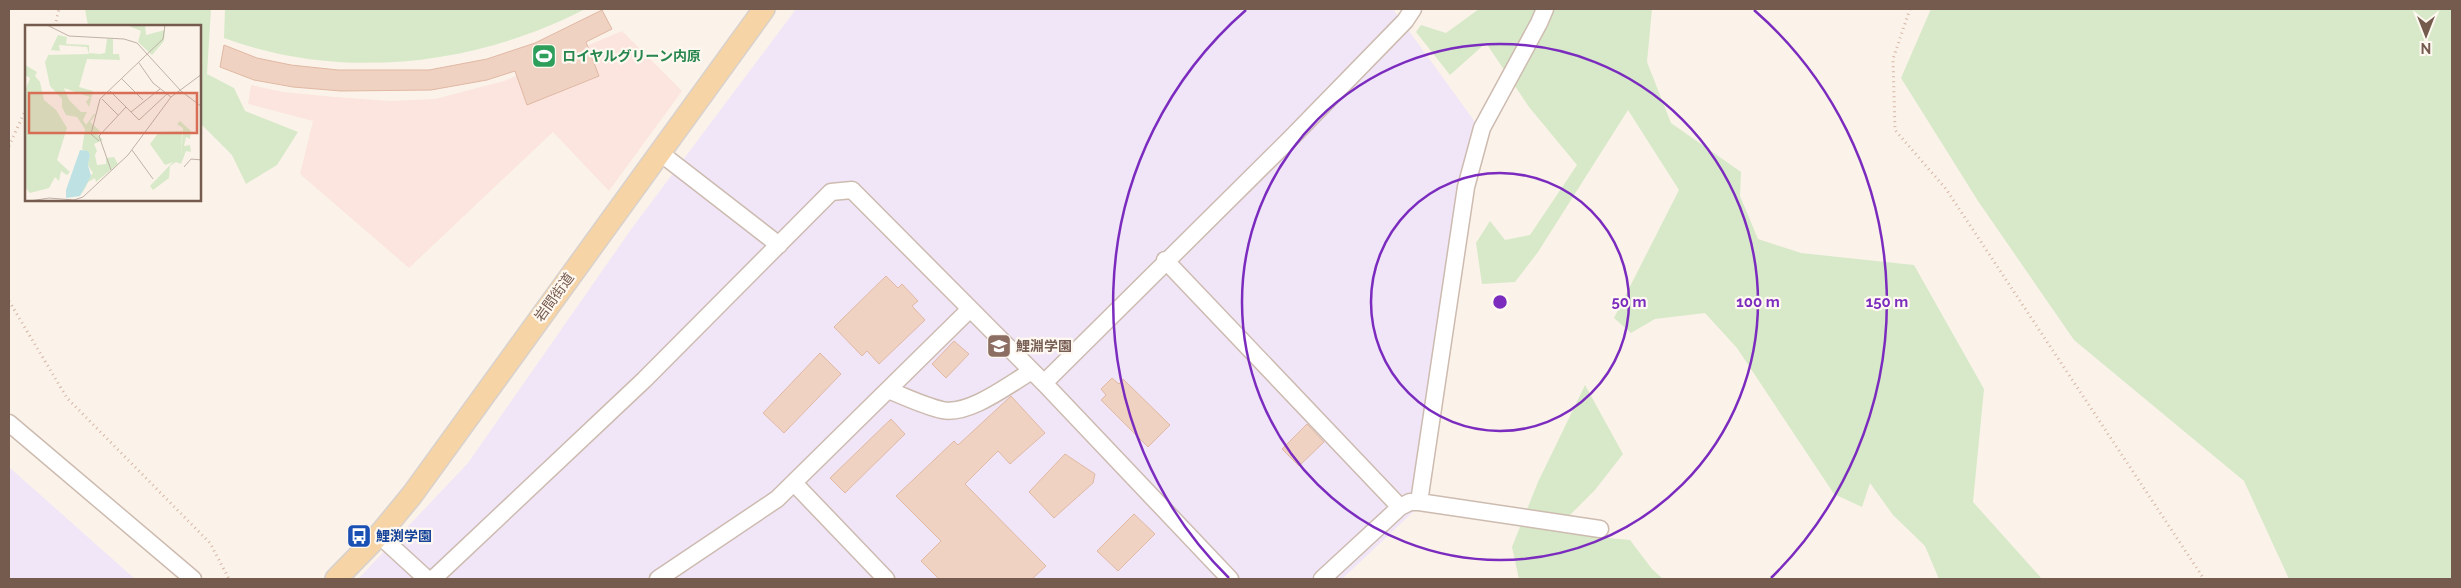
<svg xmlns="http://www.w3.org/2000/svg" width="2461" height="588" viewBox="0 0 2461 588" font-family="Raleway,'Noto Sans JP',sans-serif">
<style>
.commercial{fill:#fbe5de}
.education{fill:#f0e6f8}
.green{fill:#d7e9c8}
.building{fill:#efd2c2;stroke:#e1b8a4}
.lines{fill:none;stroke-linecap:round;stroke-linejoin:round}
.minor-casing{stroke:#cdbbb0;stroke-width:19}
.major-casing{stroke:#d8d1cd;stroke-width:24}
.path{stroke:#d5b5a5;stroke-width:3;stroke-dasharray:1 4;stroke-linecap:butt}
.minor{stroke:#fff;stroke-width:16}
.major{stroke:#f6d4a6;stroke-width:21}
.ring{fill:none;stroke:#7b2cbf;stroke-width:2.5}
.labels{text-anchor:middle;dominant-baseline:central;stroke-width:4.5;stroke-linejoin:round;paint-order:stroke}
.leisure-label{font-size:14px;font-weight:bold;fill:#27864d;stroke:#fef8f0;text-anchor:start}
.street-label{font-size:14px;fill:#755a4e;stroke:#fef8f0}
.education-label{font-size:14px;font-weight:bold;fill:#785e54;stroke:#fef8f0;text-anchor:start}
.transit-label{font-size:14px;font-weight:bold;fill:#164399;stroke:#fef8f0;text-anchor:start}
.inset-road{fill:none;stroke:#c1b1a6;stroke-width:1}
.view{fill:#d86d56;fill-opacity:0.15;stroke:#d86d56;stroke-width:2.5}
.inset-edge{fill:none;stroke:#755a4e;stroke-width:2.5}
.centre{fill:#7b2cbf;stroke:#fef8f0;stroke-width:2.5}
.ring-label{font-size:15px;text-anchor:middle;font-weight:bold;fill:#7b2cbf;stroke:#fef8f0;stroke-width:4.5;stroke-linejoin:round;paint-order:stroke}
</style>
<rect width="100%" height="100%" fill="#fbf3e9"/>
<path class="commercial" d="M622,31L682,91L609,191L553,132L409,268L300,174L313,121L248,104L251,85L283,92L335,97L390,101L435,99L504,81Z"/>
<path class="education" d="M796,9H1393L1478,126L1428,498L1342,579H358L468,463L632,228Z
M9,467L135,579H9Z"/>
<path class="green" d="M85,9H211L207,74L234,88L245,111L298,132L277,165L246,184L232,155L200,123V26H88Z
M225,9H585C475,66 341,81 224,38Z
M1479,9H1652L1647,62L1671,123L1741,172L1740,196L1758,239L1801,253L1914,265L1984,389L1973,502L2042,579H1939L1925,546L1893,515L1870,483L1862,507L1834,494L1737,348L1705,313L1655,319L1631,333L1614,318L1679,190L1628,110L1538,252L1515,282L1482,284L1476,243L1490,221L1505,240L1530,235L1577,165L1529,107L1486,43L1450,75L1416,32L1421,25L1446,33Z
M1931,9H2452V579H2289L2244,481L2074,340L1978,201L1901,78Z
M1585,385L1623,454L1595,490L1558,527L1597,537L1630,540L1652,569L1663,579H1519L1512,547L1538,482Z"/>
<path class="building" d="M602,10L612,29L586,42L599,76L527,105L515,71L487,80L431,90L341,91L293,87L254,80L220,67L224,45L257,58L291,65L338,70H429L487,59L535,43Z
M886,276L898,288L902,284L918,301L912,306L925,320L879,364L867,351L862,356L834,327Z
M954,341L969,354L946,378L932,364Z
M820,353L841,374L784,433L763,413Z
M1112,378L1119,384L1123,379L1170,425L1148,447L1101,400L1106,395L1101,389Z
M1011,396L1045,433L1010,464L998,451L965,484L1046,566L1032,579H939L921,561L941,541L896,496L954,441L958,445Z
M891,419L905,434L845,493L830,478Z
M1307,424L1324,442L1299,466L1282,449Z
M1065,454L1095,474L1093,483L1054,518L1029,492Z
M1134,514L1155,534L1118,571L1097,551Z"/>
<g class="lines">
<defs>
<path id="minor" d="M659,152L779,245
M1165,260L1400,507
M1044,383L1290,139L1405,21L1413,9
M888,390C906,397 924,406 942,410C969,416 1009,384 1032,371
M9,423L193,579
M794,483L886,579
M1419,502L1466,187L1482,128L1539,23L1545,9
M379,535L427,579
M433,579L644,380L831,192L852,190L1044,383L1230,579
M658,579L777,499L970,309
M1322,579L1400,507L1410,502H1419L1600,529"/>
<path id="major" d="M336,579L379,535L412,495L764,9"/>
</defs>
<use href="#minor" class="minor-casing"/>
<use href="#major" class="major-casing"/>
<path class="path" d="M1910,9L1893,59L1895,130L1946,189L2204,579
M55,26L59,9
M9,146L26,109
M9,301L67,398L210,543L229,579"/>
<use href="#minor" class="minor"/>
<use href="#major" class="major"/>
</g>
<g class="ring">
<circle cx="1500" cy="302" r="129"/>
<circle cx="1500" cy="302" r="258"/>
<path d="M1229 578A387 387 0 0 1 1246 10M1754 10A387 387 0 0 1 1771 578"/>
</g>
<defs>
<symbol id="stadium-square" viewBox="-11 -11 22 22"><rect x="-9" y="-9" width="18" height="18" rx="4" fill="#2e9e5b" stroke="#fef8f0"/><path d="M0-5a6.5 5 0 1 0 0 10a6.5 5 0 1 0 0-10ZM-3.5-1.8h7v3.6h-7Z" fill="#fff"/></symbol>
<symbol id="university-square" viewBox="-11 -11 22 22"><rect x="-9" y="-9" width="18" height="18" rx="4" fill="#8d6e63" stroke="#fef8f0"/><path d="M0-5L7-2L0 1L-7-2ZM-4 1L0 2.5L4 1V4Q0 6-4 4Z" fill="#fff"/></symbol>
<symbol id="bus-square" viewBox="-11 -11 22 22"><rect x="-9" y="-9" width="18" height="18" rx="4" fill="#1a4fb4" stroke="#fef8f0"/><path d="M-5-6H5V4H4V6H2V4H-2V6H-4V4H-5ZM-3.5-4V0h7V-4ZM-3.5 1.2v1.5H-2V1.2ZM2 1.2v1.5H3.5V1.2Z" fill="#fff"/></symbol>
</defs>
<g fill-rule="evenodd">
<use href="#stadium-square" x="530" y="42" width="28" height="28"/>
<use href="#university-square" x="985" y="332" width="28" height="28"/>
<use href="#bus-square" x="345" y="522" width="28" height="28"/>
</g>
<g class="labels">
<g class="leisure-label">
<text x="562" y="56">ロイヤルグリーン内原</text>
</g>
<g class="street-label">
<text transform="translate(554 297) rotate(-54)">岩間街道</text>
</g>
<g class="education-label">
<text x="1016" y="346">鯉淵学園</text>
</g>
<g class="transit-label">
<text x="376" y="536">鯉渕学園</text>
</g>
</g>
<g transform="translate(25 25)">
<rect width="176" height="176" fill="#fbf3e9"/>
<path d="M120,0L121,10L140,5L139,16L127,30L113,17L116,6L104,1ZM33,10L42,12L41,19L64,20V28L75,29L80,28L82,14H88V29H94L95,35L62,34L54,62L68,66L64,82L61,77L65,72L39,63L44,75L56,87H62L58,95L61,100L69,89H71L65,97L75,106L71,108L78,115L69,119L72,126L70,130L72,140L81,139V133L89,132L93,139L71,157L70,153L63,157L57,169L60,159L68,148L63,140L65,130L57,124L60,104L52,92L41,90L37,82V74L25,61L20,37ZM34,20L62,22L64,29L23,30L26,25L35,26ZM0,40L12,47L10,51L15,57L19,75L31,85L42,103L32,135L45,147L42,150L36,146L34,156L30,152L24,163L5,168L0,162V66L5,53L0,50ZM155,96L166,106L165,114L161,112L159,121L165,120L166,127L161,126L156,139L151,137L145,141L144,153L128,165L125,161L148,137L140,140L125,119L134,107L157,106L156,132L158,103L152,99Z" fill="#d7e9c8" fill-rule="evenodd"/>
<path d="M55,125L63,126L65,130L63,140L66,151L55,171L41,173V165Z" fill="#bee1e4"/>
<path class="inset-road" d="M22,0L44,11L99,14L112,18L156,66L177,82M114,38L128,58L146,72M97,54L118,75M85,66L114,95L143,68M77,74L93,90M106,87L135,64M74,116L66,109L75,74L138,14L140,0M107,125L128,154M159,142L166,134L177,135M86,145L74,111L101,82M5,176L24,173L49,175L58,172L103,130L146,72L177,49"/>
<path class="view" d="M4,68H172V108H4Z"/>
<rect width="176" height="176" class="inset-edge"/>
</g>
<circle cx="1500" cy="302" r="8" class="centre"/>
<g class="ring-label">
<text x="1629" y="307">50 m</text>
<text x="1758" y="307">100 m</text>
<text x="1887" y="307">150 m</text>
</g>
<rect width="2461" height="588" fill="none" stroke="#755a4e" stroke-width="20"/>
<g transform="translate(2426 35) rotate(180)" stroke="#fef8f0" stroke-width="4" paint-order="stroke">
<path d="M0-4L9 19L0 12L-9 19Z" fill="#755a4e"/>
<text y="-8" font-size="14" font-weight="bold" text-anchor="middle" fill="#755a4e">N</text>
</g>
</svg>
